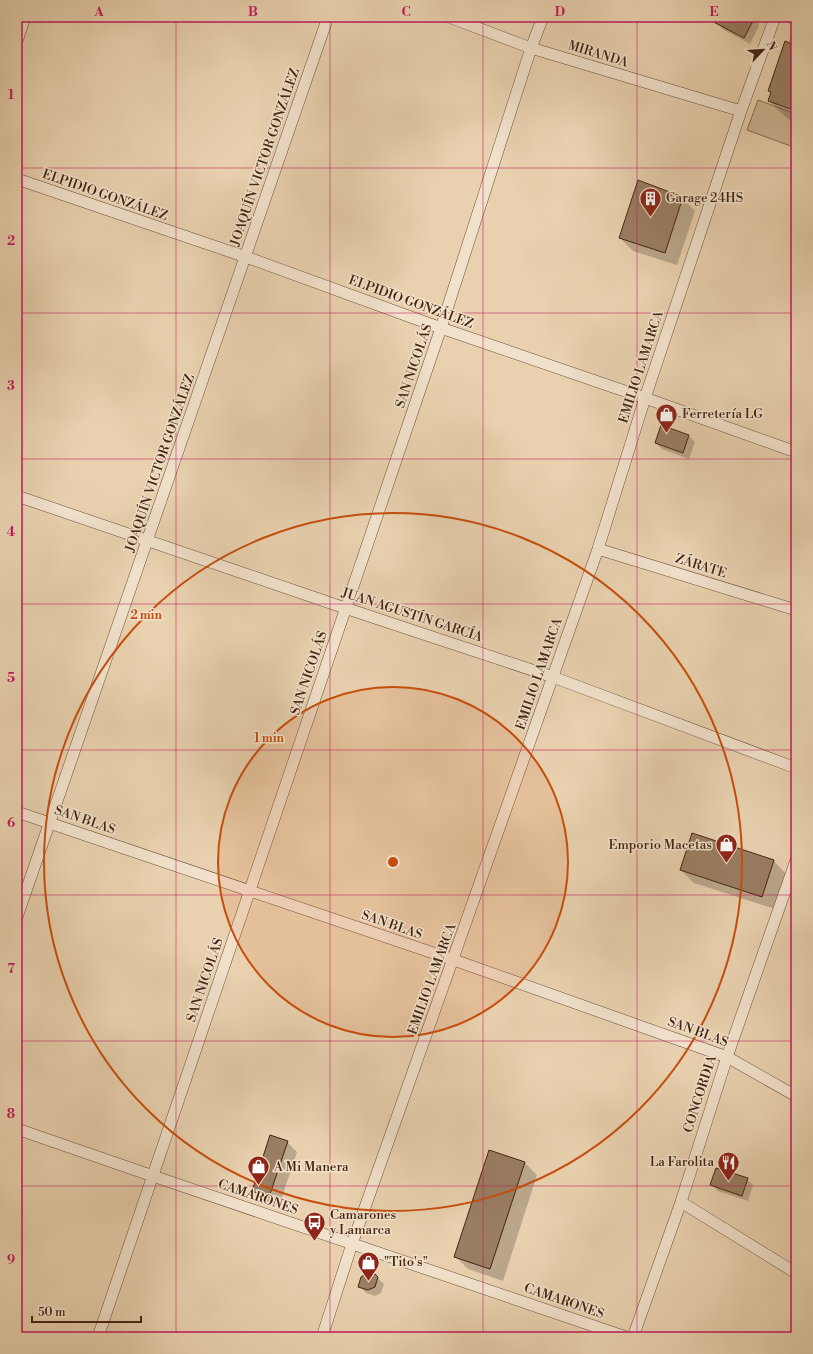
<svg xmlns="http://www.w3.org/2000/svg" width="813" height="1354" viewBox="0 0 813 1354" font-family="'Libre Bodoni',serif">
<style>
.green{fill:#cdb494;stroke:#886c52}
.shadow{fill:#0003}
.building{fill:#9a7e63;stroke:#442411}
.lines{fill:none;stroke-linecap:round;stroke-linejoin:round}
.minor-casing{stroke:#6d4f38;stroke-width:12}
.tertiary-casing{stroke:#6d4f38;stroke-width:16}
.minor{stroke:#f1e1cb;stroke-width:11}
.tertiary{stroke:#f1e1cb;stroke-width:14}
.grid{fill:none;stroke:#c2185b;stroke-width:1;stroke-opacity:0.55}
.ring{fill:none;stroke:#c74e0d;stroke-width:2}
.labels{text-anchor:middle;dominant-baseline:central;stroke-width:3;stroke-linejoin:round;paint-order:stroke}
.street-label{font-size:13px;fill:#442411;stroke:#f1e1cb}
.poi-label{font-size:13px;fill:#442411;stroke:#f1e1cb;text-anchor:start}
.centre{fill:#c74e0d;stroke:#f1e1cb;stroke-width:2}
.ring-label{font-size:12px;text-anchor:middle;font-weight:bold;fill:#c74e0d;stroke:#f1e1cb;stroke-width:3;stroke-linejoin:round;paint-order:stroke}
.neatline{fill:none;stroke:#c2185b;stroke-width:1.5}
.grid-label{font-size:13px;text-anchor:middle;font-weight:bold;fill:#c2185b}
</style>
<rect width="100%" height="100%" fill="#e9d1af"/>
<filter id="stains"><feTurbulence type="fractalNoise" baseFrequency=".005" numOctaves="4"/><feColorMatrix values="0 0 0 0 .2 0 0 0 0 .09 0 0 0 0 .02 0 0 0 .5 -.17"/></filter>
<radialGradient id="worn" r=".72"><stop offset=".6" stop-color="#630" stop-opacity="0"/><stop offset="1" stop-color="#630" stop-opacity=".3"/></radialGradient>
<path class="green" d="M758,100L796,114V148L747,130Z"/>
<path class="shadow" d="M721,17H755L757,19L759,26L750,44L724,30L718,24Z
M792,33L796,36V122L788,119L769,101L772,93L770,91Z
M682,198L695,211L677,265L633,251L620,238Z
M689,436L695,442L689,459L662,449L656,443Z
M774,861L786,874L775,909L694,883L681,870Z
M287,1142L297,1152L279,1206L262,1200L253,1191Z
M525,1163L537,1175L503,1281L468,1269L455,1256Z
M747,1179L753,1185L748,1201L718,1191L711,1184Z
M372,1273L384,1284L381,1293L375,1296L366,1293L360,1286Z"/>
<path class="building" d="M704,17H755L744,38Z
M785,41L796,46V111L768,101L771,92L768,91Z
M638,180L683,197L665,253L619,238Z
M661,425L689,435L683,453L655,443Z
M692,833L774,860L762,897L680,870Z
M270,1135L288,1141L269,1197L252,1191Z
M489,1150L525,1162L490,1269L454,1257Z
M716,1168L748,1178L742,1196L710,1185Z
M372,1271L378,1277L375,1287L368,1290L358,1287L361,1277Z"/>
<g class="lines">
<defs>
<path id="minor" d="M449,17L531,48L741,111
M17,41L25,17
M17,179L246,257L441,328L645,398L796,452
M17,496L345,608L553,677L796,768
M598,549L796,610
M17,812L454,960L727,1057L796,1096
M17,917L328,17
M17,1129L153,1176L626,1337
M681,1202L796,1273
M98,1337L441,328L531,48L543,17
M322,1337L352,1244L598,549L645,398L741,111L775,17
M633,1337L681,1202L727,1057L796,860"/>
<path id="tertiary" d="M795,17L796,18"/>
</defs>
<use href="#minor" class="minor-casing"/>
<use href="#tertiary" class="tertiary-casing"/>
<use href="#minor" class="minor"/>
<use href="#tertiary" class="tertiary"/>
</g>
<path class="grid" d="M176,17V1337M330,17V1337M483,17V1337M637,17V1337M17,168H796M17,313H796M17,459H796M17,604H796M17,750H796M17,895H796M17,1041H796M17,1186H796"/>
<circle cx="393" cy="862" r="175" fill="#c74e0d" fill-opacity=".12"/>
<g class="ring">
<circle cx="393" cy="862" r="175"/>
<circle cx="393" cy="862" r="349"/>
</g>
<defs>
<symbol id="building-pin" viewBox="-11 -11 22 30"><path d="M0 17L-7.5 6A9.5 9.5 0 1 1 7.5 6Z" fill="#8f2418" stroke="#f1e1cb"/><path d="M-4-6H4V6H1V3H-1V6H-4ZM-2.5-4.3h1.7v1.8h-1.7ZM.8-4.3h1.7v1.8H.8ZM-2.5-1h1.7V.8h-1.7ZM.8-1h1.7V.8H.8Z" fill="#fff"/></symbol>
<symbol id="shop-pin" viewBox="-11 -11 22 30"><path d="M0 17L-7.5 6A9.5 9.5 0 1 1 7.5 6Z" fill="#8f2418" stroke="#f1e1cb"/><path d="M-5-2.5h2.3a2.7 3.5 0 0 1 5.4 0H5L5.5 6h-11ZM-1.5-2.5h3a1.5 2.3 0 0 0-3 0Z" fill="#fff"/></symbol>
<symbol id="restaurant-pin" viewBox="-11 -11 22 30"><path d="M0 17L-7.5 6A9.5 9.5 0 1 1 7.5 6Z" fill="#8f2418" stroke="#f1e1cb"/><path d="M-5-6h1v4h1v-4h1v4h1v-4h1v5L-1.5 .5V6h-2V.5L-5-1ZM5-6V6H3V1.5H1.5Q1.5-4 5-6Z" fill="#fff"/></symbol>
<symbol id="bus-pin" viewBox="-11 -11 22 30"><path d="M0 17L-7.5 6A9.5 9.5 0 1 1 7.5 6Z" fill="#8f2418" stroke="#f1e1cb"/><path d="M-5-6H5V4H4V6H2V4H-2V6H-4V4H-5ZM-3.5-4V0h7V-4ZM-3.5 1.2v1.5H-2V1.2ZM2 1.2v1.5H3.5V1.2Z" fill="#fff"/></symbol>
</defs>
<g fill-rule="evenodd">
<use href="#building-pin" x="638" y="186" width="25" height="34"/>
<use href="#shop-pin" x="654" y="402" width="25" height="34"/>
<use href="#shop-pin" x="714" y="832" width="25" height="34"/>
<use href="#restaurant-pin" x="716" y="1150" width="25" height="34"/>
<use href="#shop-pin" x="246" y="1154" width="25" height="34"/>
<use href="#bus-pin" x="302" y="1210" width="25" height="34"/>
<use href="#shop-pin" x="356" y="1250" width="25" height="34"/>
</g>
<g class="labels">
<g class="street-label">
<text transform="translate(598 54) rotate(17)">MIRANDA</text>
<text transform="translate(265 157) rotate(-71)">JOAQUÍN VICTOR GONZÁLEZ</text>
<text transform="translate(105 195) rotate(19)">ELPIDIO GONZÁLEZ</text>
<text transform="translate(411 302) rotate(20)">ELPIDIO GONZÁLEZ</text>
<text transform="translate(414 366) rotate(-71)">SAN NICOLÁS</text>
<text transform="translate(641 367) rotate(-72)">EMILIO LAMARCA</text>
<text transform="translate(160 463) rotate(-71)">JOAQUÍN VICTOR GONZÁLEZ</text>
<text transform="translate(701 566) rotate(17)">ZÁRATE</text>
<text transform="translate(412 615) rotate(18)">JUAN AGUSTÍN GARCÍA</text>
<text transform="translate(309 673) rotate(-71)">SAN NICOLÁS</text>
<text transform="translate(539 674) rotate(-71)">EMILIO LAMARCA</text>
<text transform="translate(85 820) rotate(19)">SAN BLAS</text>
<text transform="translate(392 925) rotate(19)">SAN BLAS</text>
<text transform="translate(432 979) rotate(-70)">EMILIO LAMARCA</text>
<text transform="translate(205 980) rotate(-71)">SAN NICOLÁS</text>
<text transform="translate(698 1032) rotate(20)">SAN BLAS</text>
<text transform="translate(700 1094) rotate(-72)">CONCORDIA</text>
<text transform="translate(258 1197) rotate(19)">CAMARONES</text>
<text transform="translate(564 1301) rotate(19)">CAMARONES</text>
</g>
<g class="poi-label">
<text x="666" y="198">Garage 24HS</text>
<text x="682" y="414">Ferretería LG</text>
<text x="712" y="845" text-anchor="end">Emporio Macetas</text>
<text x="714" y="1162" text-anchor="end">La Farolita</text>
<text x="274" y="1167">A Mi Manera</text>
<text x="330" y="1215">Camarones<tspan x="330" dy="15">y Lamarca</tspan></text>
<text x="384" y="1262">"Tito's"</text>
</g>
</g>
<circle cx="393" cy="862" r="6" class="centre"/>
<g class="ring-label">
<text x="146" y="619">2 min</text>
<text x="269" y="742">1 min</text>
</g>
<rect width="813" height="1354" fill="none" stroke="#e9d1af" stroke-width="44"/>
<g transform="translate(763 50) rotate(65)" stroke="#f1e1cb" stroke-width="3" paint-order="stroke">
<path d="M0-3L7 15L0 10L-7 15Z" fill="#442411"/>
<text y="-6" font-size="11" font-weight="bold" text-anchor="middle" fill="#442411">N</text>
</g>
<path d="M32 1316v6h109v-6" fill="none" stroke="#442411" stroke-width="2"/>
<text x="38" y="1316" font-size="12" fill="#442411" stroke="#f1e1cb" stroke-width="3" paint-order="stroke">50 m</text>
<rect x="22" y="22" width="769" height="1310" class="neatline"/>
<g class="grid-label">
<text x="99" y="16">A</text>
<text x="253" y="16">B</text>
<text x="406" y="16">C</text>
<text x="560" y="16">D</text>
<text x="714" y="16">E</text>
<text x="11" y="99">1</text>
<text x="11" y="245">2</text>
<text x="11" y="390">3</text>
<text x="11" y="536">4</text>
<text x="11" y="682">5</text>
<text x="11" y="827">6</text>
<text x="11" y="973">7</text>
<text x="11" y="1118">8</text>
<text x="11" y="1264">9</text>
</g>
<rect width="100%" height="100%" filter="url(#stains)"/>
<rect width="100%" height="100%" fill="url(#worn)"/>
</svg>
